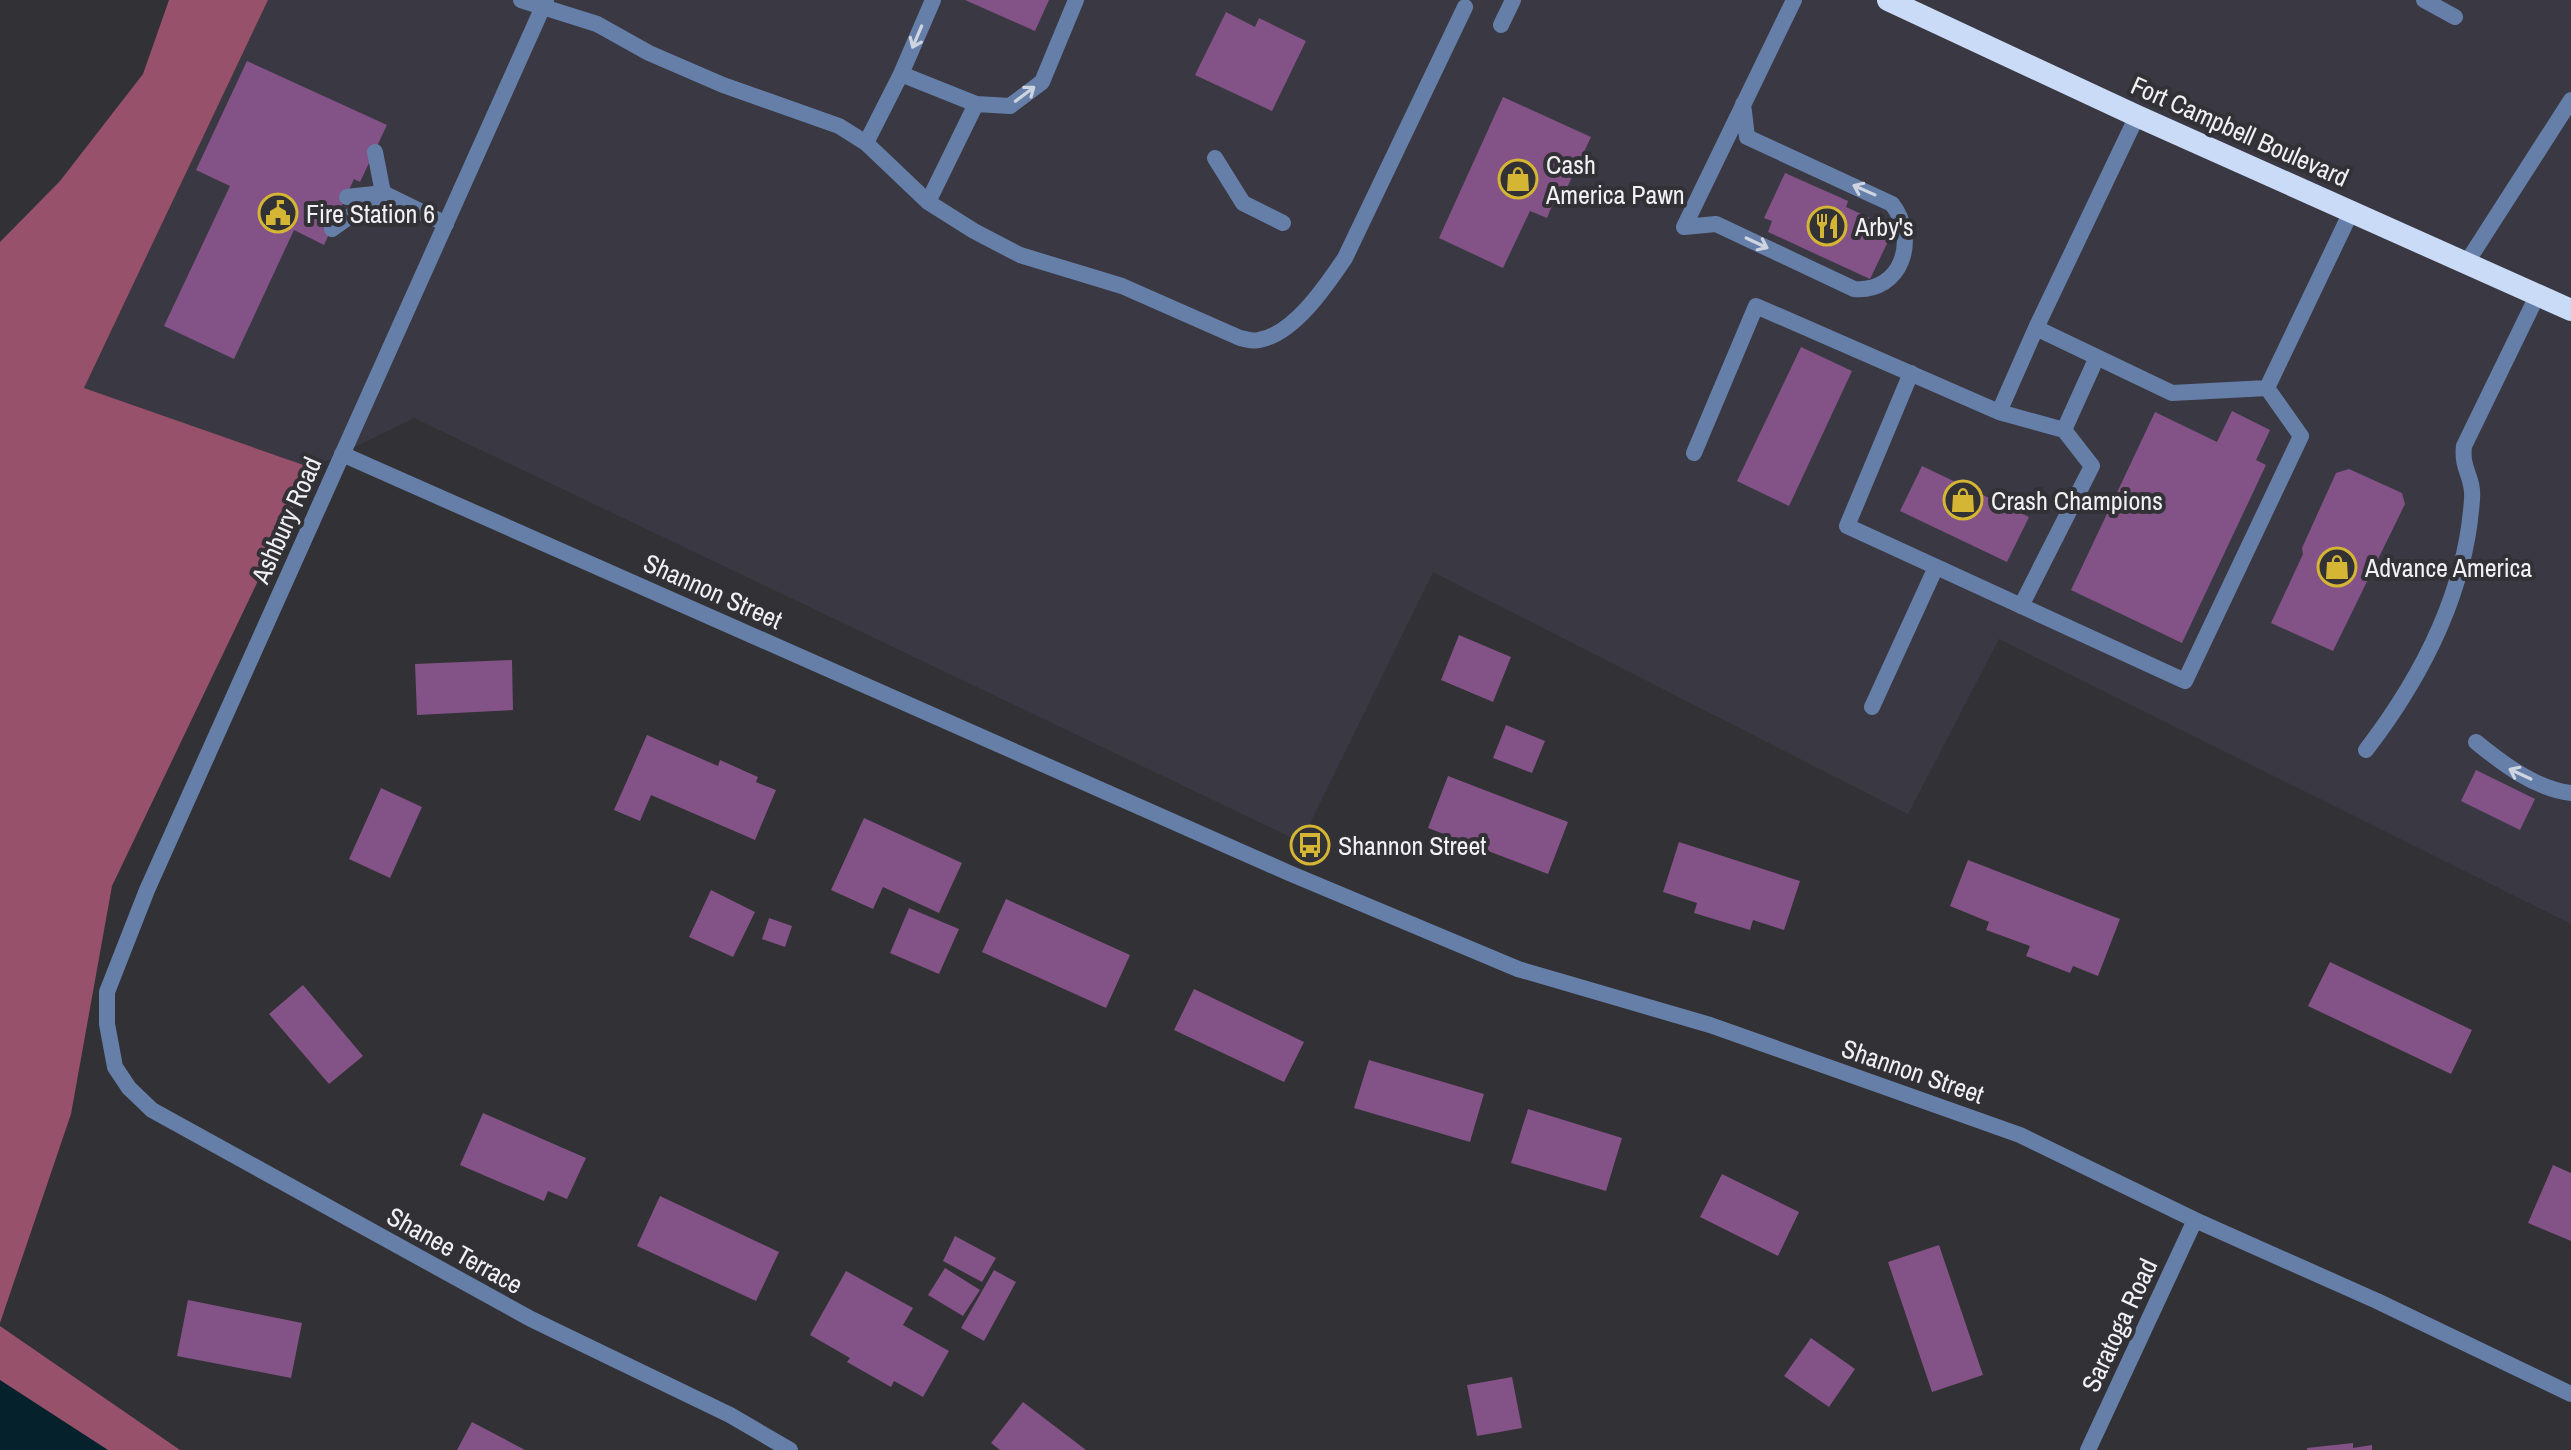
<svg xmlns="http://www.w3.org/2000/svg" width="2571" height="1450" viewBox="0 0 2571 1450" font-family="'Archivo Narrow',sans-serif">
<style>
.built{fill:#3a3943}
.forest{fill:#97516b}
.water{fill:#05212c}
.building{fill:#835286}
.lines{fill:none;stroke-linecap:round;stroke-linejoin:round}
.service{stroke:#667fa9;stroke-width:16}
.minor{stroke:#667fa9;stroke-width:16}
.trunk{stroke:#cadbf7;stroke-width:22}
.oneway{stroke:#ced4e0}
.labels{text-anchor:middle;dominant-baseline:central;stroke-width:8;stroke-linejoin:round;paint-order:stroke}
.street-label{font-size:26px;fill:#f1f1f3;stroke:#323135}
.poi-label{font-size:26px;fill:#f1f1f3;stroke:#323135;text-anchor:start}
</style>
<rect width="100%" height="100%" fill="#323135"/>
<path class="built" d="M268,0H2571V924L1999,639L1908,814L1433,572L1301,842L414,418L312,468L84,388Z"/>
<path class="forest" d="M169,0H268L84,388L312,468L112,886L71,1114L0,1323V242L60,181L143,74Z
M0,1326L180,1450H0Z"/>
<path class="water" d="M0,1380L108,1450H0Z"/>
<path class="building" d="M965,0H1049L1035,31Z
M1226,12L1255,27L1259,18L1306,41L1272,111L1195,75Z
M247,61L387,125L360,182L354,179L324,245L294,230L234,359L164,326L230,186L196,170Z
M1503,97L1591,137L1564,194L1558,191L1547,218L1530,211L1503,268L1439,238Z
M1785,173L1848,201L1846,207L1894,229L1870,279L1768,232L1772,221L1764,218Z
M1801,347L1852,371L1789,506L1737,481Z
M2232,411L2270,430L2256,460L2266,465L2182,643L2071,590L2155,412L2217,442Z
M1922,466L2029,517L2007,562L1900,511Z
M2349,469L2402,493L2405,504L2333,651L2271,623L2303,554L2302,548L2336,473Z
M1459,635L1511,657L1493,702L1441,680Z
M512,660L513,710L417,715L415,664Z
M1506,725L1545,741L1532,773L1493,758Z
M647,735L718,766L720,760L758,777L756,782L776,790L755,840L651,795L640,821L614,810Z
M2476,770L2535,799L2520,830L2461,801Z
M1448,776L1568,822L1548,874L1428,828Z
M381,788L422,807L390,878L349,859Z
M864,818L962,863L939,913L883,887L873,909L831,890Z
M1679,842L1800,881L1784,930L1753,920L1750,930L1694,913L1697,903L1663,892Z
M1968,860L2120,919L2098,976L2073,966L2070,973L2026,956L2030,946L1986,930L1989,922L1950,906Z
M711,890L755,912L733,957L689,937Z
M1006,899L1130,955L1106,1008L982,952Z
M909,908L959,929L939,974L890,953Z
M769,918L792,926L785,947L762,939Z
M2330,962L2472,1030L2451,1074L2308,1006Z
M303,985L363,1056L329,1084L269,1014Z
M1194,989L1304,1042L1284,1082L1174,1030Z
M1369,1060L1484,1094L1470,1142L1354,1108Z
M1528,1109L1622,1138L1606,1191L1511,1163Z
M483,1113L586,1158L567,1199L548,1191L544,1201L460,1165Z
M2553,1165L2571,1173V1241L2528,1223Z
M1722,1174L1799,1212L1778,1256L1700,1217Z
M660,1196L779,1252L756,1301L637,1246Z
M955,1236L996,1258L982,1282L943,1261Z
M1939,1245L1983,1375L1932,1392L1888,1262Z
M945,1268L980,1290L963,1316L928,1295Z
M994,1270L1016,1282L984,1341L961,1328Z
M846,1271L913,1308L903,1325L949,1351L923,1397L894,1381L891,1387L847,1362L850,1358L810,1335Z
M188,1300L302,1323L291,1378L177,1356Z
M1811,1338L1855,1369L1829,1407L1784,1376Z
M1512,1377L1522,1428L1477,1436L1467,1385Z
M1023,1402L1086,1450H1000L991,1443Z
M472,1422L525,1450H457Z
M2353,1443V1448L2372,1445V1450H2307V1448Z"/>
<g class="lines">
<path class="service" d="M521,0L597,24L649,53L723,85L839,126L866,143L928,202L974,231L1020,255L1122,286L1240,338C1246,339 1253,342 1259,340C1294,334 1326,286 1345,258L1465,7
M2424,0L2455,17
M1501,25L1513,0
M901,74L976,104L1010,106L1042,82L1076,0
M866,143L901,74L933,0
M375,152L383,193
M1215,158L1243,203L1283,223
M347,197L383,193L446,224
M928,202L976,104
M1684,227L1716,224L1854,289C1902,293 1919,239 1892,204L1747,137L1743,104
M1684,227L1794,0
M332,229L381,194
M2467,262L2571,100
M2036,328L2172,393L2267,388L2351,212
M1911,373L1847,526L2185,681L2301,436L2267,388
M1999,412L2036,328L2137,116
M1694,453L1756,306L1999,412L2064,430
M2021,606L2092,466L2064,430L2097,357
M1872,707L1936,567
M2476,742C2503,764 2536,789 2571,793
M2366,750C2422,677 2466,592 2472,499C2474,477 2461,470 2464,446L2538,294"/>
<path class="minor" d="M546,0L147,890L107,992V1024L115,1067L129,1088L152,1110L531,1319L730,1415L790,1450
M342,454L1289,873L1518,969L1710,1025L2020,1135L2195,1220L2377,1301L2571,1394
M2088,1450L2195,1220"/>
<path class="trunk" d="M1888,0L2137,116L2571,310"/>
</g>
<defs><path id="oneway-shaft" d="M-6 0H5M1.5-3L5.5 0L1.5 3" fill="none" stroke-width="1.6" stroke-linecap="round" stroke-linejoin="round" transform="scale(2)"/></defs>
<g class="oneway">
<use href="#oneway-shaft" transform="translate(917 37) rotate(113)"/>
<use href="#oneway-shaft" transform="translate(1025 94) rotate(-37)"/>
<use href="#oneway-shaft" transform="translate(1864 190) rotate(-156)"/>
<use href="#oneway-shaft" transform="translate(1757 243) rotate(25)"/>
<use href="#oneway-shaft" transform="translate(2520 774) rotate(-155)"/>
</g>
<defs>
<symbol id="shop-ring" viewBox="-11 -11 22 22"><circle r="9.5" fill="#323135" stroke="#d5b534" stroke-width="1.5"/><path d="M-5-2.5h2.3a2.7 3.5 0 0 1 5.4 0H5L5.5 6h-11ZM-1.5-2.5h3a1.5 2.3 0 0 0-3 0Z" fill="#d5b534"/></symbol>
<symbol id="civic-ring" viewBox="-11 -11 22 22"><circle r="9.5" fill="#323135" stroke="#d5b534" stroke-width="1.5"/><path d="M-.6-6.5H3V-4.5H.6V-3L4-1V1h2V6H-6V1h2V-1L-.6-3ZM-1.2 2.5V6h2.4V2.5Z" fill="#d5b534"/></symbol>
<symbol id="restaurant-ring" viewBox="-11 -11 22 22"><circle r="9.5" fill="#323135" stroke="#d5b534" stroke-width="1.5"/><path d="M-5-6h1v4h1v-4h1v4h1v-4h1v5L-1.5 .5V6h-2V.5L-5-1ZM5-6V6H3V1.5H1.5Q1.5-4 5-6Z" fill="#d5b534"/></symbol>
<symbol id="bus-ring" viewBox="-11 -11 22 22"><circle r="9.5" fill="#323135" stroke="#d5b534" stroke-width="1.5"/><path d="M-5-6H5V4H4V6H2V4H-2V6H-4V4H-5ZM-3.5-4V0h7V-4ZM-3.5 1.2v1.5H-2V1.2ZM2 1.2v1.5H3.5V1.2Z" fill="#d5b534"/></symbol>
</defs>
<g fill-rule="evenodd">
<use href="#shop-ring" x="1496" y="157" width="44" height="44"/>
<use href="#civic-ring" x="256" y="191" width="44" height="44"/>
<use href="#restaurant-ring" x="1805" y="204" width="44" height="44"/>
<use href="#shop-ring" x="1941" y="478" width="44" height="44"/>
<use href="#shop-ring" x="2315" y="545" width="44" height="44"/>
<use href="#bus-ring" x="1288" y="823" width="44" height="44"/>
</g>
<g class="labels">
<g class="street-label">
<text transform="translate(2240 131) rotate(24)">Fort Campbell Boulevard</text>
<text transform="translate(286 520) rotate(-66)">Ashbury Road</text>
<text transform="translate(713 591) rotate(24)">Shannon Street</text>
<text transform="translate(1913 1071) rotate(19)">Shannon Street</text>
<text transform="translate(455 1250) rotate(29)">Shanee Terrace</text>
<text transform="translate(2119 1325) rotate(-65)">Saratoga Road</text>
</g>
<g class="poi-label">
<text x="1546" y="164">Cash<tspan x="1546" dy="30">America Pawn</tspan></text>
<text x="306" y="213">Fire Station 6</text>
<text x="1855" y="226">Arby's</text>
<text x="1991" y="500">Crash Champions</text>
<text x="2365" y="567">Advance America</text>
<text x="1338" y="845">Shannon Street</text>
</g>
</g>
</svg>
